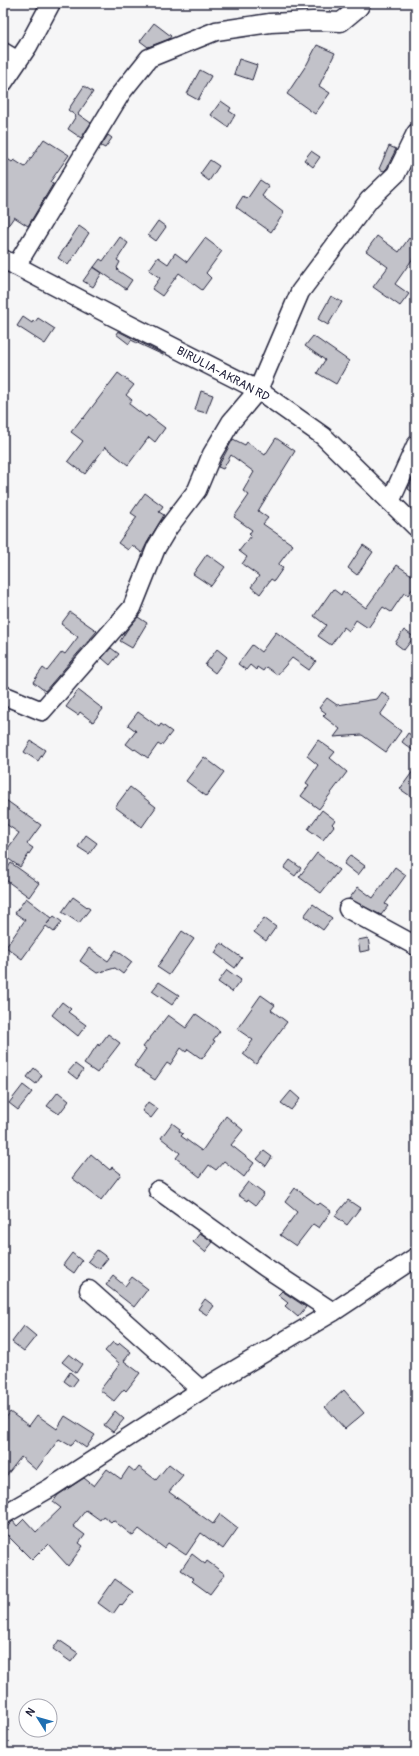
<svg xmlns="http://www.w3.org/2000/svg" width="419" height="1756" viewBox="0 0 419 1756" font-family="Pangolin,sans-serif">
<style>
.building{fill:#c2c2c9;stroke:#22223b}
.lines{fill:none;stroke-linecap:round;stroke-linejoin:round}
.minor-casing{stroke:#22223b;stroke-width:21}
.minor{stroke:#fff;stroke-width:18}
.labels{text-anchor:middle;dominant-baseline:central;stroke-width:4;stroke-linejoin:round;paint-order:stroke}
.street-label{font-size:12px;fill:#22223b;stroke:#fff}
</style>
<rect width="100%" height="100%" fill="#f6f6f7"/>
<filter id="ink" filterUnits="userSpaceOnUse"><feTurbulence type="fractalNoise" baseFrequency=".025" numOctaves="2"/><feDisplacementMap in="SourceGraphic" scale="8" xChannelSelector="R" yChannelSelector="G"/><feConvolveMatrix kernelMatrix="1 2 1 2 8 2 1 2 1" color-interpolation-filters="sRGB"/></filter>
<g filter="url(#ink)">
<path class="building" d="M154,23L171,36L169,39L148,47L140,41Z
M317,45L335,53L319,86L330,93L315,114L287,94L307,64Z
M239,59L257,65L252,80L234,74Z
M200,70L211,76L198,100L187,94Z
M84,86L93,92L78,114L91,123L81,138L68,129L76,116L68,110Z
M221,101L231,108L229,111L235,115L228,127L211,115Z
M108,135L112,138L105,148L101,146Z
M44,139L69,155L50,182L53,184L28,226L14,217L3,233V156L12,162L14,160L25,167Z
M389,146L396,149L387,168L384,171L379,169Z
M311,151L320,157L313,167L304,160Z
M210,160L219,166L209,181L200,174Z
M260,180L269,186L262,196L284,213L271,232L236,207L243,196L247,199Z
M158,221L166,227L156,241L148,235Z
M79,226L89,233L68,265L58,258Z
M377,236L399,252L409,238L416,244V254L395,284L409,294L400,306L373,287L388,267L366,251Z
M120,237L128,243L117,260L120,262L117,268L118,269L117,270L132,280L126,289L94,267L100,259L103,261Z
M205,238L222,251L206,273L211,278L202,290L179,273L162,296L152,289L160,278L149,270L158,257L168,264L175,253L187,262Z
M93,267L102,273L93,287L83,281Z
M331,296L342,302L328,325L318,319Z
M23,317L32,323L33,321L35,322L38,318L55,329L45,344L17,326Z
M118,331L163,354V355L131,340L129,344L116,334Z
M313,336L349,361L336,384L317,373L325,360L305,346Z
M118,373L134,385L126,395L132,400L129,404L146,417L148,415L165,428L155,442L149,437L128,465L105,447L85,474L68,461L83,441L71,432L82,418L83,419Z
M201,391L213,395L206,413L195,410Z
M276,438L295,451L258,511L268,518L263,524L293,545L278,565L283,568L274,581L271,579L260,594L251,587L259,576L242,564L247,557L239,551L251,536L249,534L252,530L234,517L249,495L243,491L254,472L231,455L223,469L218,467L233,439L245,445L247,442L265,455Z
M416,470V494L408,489Z
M145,493L163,506L159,512L164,515L147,543L142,553L132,545L128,550L118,543L137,517L131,513Z
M363,545L373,552L357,575L348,568Z
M207,554L225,567L211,586L193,574Z
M397,565L416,578V584L408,595L404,593L391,612L383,607L368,628L356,620L349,631L344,627L331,645L318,636L326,625L314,616L333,589L341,595L343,591L366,608Z
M70,612L97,631L45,691L33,682L43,668L47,671L62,652L65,654L78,637L61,624Z
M138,617L147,623L132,648L120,641L127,630Z
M404,630L414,637L404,650L395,643Z
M276,632L316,661L309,670L292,658L277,675L266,667L263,671L257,667L256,670L250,665L246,670L238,664L252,645L261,652Z
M111,648L119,654L110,665L102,658Z
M217,649L227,657L215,673L205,665Z
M78,690L103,709L93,722L80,712L78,715L66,707Z
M382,692L391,699L380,715L401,731L386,752L362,735L334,737L340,729L323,716L326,713L319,708L327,698L337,705L377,699Z
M138,712L159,727L161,724L172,732L161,746L158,744L148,758L135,749L134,750L126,744L136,731L128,725Z
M408,733L416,738V753L402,742Z
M318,740L335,752L330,758L347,772L319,809L301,796L309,785L306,783L318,765L307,756Z
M31,741L45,750L38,761L24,752Z
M204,757L224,772L206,796L186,781Z
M416,767V800L400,789Z
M130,787L156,807L142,827L115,807Z
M3,798L41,825L27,844L33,848L20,867L3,855L19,833L3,822Z
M322,810L335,820L332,824L334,826L323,840L308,829Z
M86,835L97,843L89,854L78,847Z
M317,853L339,870L321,893L299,877Z
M350,855L365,866L358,875L344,864Z
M290,860L301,868L295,876L284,868Z
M11,863L39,883L29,897L3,878V875Z
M395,867L406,875L385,904L388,906L381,915L349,899L358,887L373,898Z
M73,897L90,909L79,923L62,912Z
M26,898L52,918L47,924L54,916L62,922L54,932L46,926L22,959L6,947L25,920L15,913Z
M313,904L332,918L323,930L304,916Z
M264,918L276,927L266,941L254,932Z
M182,931L194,939L169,975L157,967Z
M368,938L370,950L360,952L358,940Z
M221,943L242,958L235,968L215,953Z
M89,948L108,961L116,950L132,962L123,974L115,968L97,973L80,961Z
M227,970L241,980L232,992L218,982Z
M159,982L179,995L172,1005L152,991Z
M261,995L275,1005L271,1010L287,1022L256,1064L243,1054L253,1040L237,1029Z
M62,1002L71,1009L68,1012L86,1025L78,1036L52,1015Z
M196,1014L220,1031L213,1040L215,1041L202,1059L188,1049L186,1052L181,1048L170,1065L167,1063L155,1080L134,1066L146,1049L143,1047L168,1015L186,1028Z
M108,1034L120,1043L97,1073L84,1064L98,1044L99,1046Z
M75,1064L83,1070L77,1079L68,1072Z
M34,1068L42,1075L36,1084L27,1077Z
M23,1085L32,1092L18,1110L9,1103Z
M291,1091L300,1099L291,1110L281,1103Z
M58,1092L69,1101L59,1114L47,1106Z
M148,1102L158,1109L151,1118L142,1111Z
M226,1116L243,1130L231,1145L254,1163L244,1177L224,1161L216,1170L209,1165L200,1177L176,1158L180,1153L161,1138L172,1123L180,1129L179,1131L183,1134L181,1136L202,1151Z
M264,1151L272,1157L266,1166L257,1159Z
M91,1154L110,1170L112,1167L121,1174L101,1200L72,1178Z
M248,1182L264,1194L256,1205L248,1199L247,1201L238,1195Z
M295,1188L318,1205L320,1203L331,1211L319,1228L313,1224L296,1246L280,1235L297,1212L285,1202Z
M348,1200L360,1208L347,1225L335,1216Z
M200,1233L213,1242L205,1252L193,1242Z
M97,1250L108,1258L99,1269L88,1261Z
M72,1253L82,1261L74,1273L63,1265Z
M113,1276L125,1286L132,1277L148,1289L134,1307L106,1285Z
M282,1291L306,1307L298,1317L285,1306L288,1303L278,1295Z
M205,1299L214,1306L207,1315L198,1309Z
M24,1326L36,1336L24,1351L12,1342Z
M113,1342L118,1345L120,1343L131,1352L124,1361L140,1373L126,1391L124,1389L114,1401L100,1390L120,1364L105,1351Z
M69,1354L82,1364L76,1373L62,1362Z
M70,1372L78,1379L72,1387L64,1381Z
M344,1390L364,1413L345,1429L325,1407Z
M115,1411L124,1419L113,1432L104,1425Z
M10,1412L29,1426L37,1415L57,1429L65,1416L95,1435L86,1448L75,1440L71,1446L59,1439L36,1470L21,1457L3,1480V1423Z
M169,1464L183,1475L169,1492L213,1524L220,1514L238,1528L223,1549L201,1533L186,1555L168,1543L164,1548L139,1529L133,1536L113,1520L111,1522L103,1516L100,1520L86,1510L73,1526L85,1535L79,1543L83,1546L68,1566L48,1544L32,1560L3,1531L13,1521L17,1526L24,1519L36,1532L61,1508L53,1502L58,1495L84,1478L94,1486L107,1469L121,1479L129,1467L135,1472L139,1467L156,1480Z
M192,1554L205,1564L207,1561L225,1574L210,1594L192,1581L194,1579L181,1570Z
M115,1579L133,1592L122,1606L120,1604L113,1614L98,1603Z
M59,1640L78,1653L71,1662L53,1649Z"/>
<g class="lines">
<defs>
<path id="minor" d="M3,52L18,61
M3,83L28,46L51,3
M3,259L112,316L258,390L323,436L416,527
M16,266L121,93L149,58L216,31L270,23L313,21L341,22L359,7L361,3
M390,502L416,445
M3,695L42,711L132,608L156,548L168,528L197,490L212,454L231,422L258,390L300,292L369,200L396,174L416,133
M348,909L416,946
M158,1190L265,1267L333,1312
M89,1290L201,1390
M3,1515L50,1488L201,1390L333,1312L416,1257"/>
</defs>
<use href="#minor" class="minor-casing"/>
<use href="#minor" class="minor"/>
</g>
</g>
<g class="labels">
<g class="street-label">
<text transform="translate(223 374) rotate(28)">BIRULIA-AKRAN RD</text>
</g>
</g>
<rect width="419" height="1756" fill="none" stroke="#fff" stroke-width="16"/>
<rect x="8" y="8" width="403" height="1740" fill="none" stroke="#22223b" stroke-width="1.5" filter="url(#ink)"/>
<g transform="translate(38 1718) rotate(307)"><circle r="19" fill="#ffffff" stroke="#a7a7b1"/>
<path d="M0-3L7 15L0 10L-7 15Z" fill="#1f6fb2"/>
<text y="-6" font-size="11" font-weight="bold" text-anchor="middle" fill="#22223b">N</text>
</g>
</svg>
